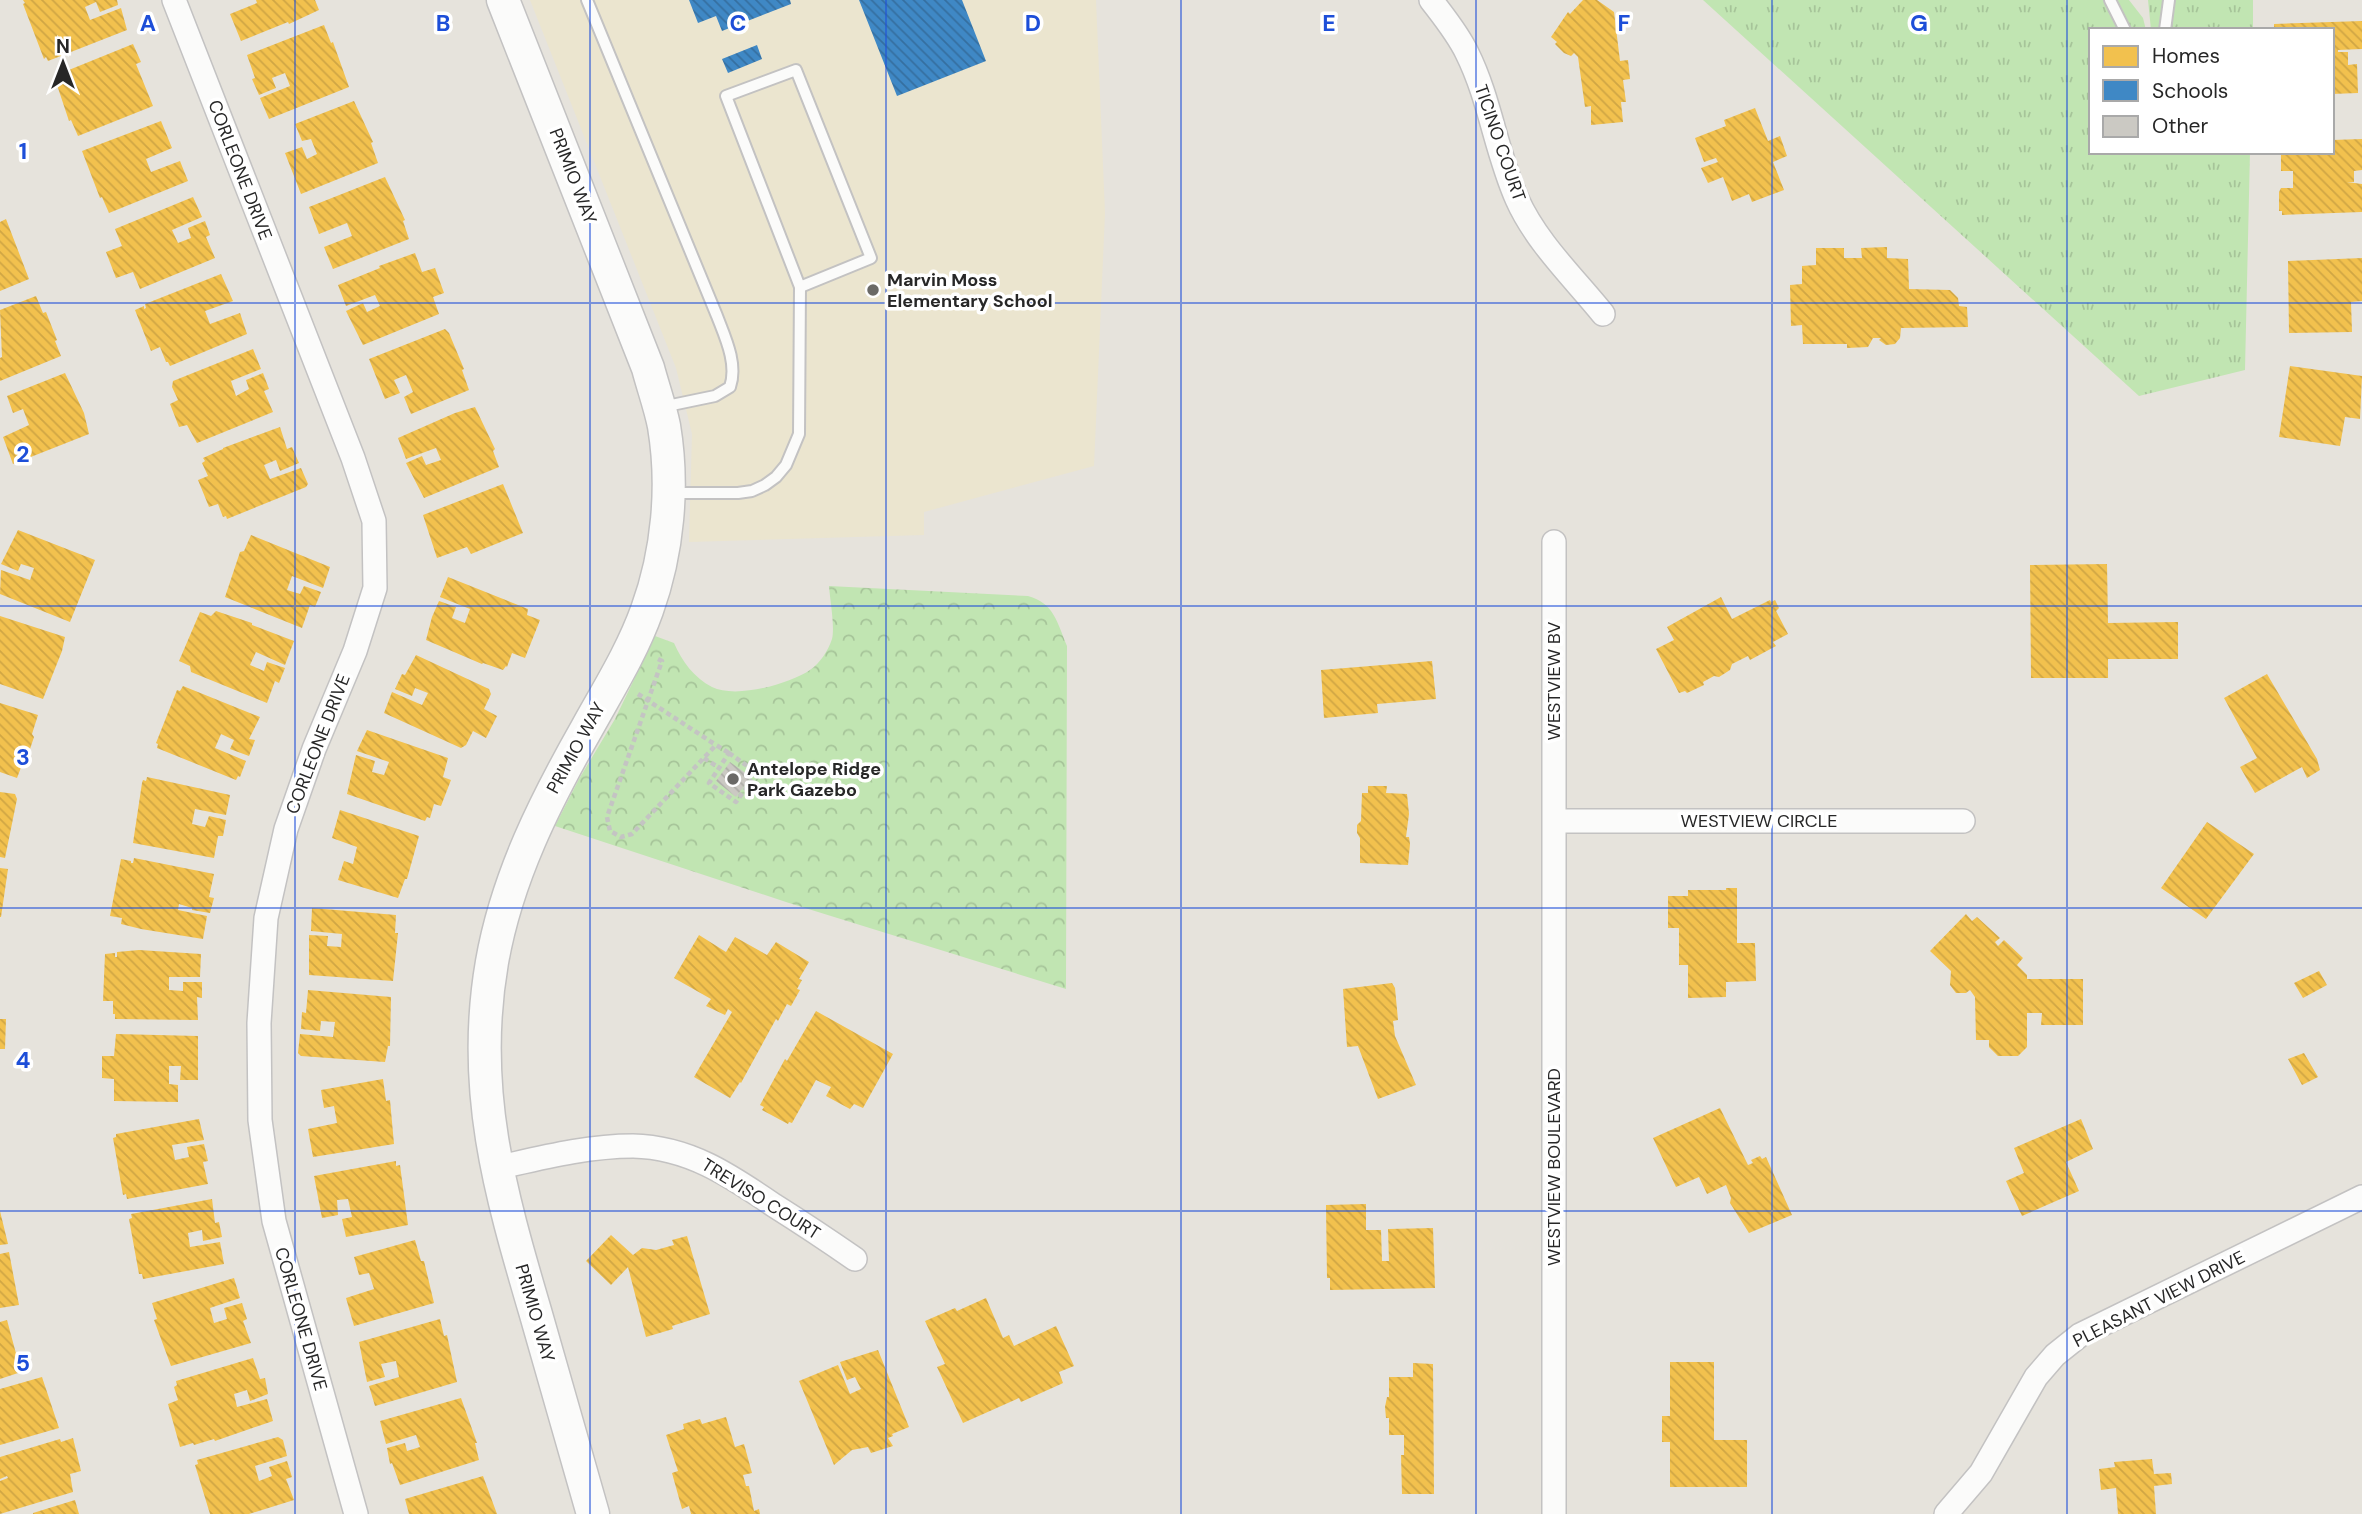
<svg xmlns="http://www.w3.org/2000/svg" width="2362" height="1514" viewBox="0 0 2362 1514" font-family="'DM Sans',sans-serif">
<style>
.education{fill:#ebe5cf}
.grass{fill:url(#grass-tufts)}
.park{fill:url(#park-crowns)}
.homes{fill:url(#homes-back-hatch)}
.schools{fill:url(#schools-back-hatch)}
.building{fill:url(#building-back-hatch)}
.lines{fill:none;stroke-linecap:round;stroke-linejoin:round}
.lane-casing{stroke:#c3c2c2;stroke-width:14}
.street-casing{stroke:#c3c2c2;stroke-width:26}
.secondary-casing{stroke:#c3c2c2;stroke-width:35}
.path{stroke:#c4c4c3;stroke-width:4.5;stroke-dasharray:5 3.5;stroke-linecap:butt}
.lane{stroke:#fbfbfa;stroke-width:10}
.street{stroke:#fbfbfa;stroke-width:23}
.secondary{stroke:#fbfbfa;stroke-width:32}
.grid{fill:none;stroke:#1d4ed8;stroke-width:2;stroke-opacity:0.55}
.poi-dot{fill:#6a6966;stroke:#fff;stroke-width:2.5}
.labels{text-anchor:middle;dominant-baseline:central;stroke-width:7;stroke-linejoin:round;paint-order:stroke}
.street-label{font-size:18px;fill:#272727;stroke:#fff}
.poi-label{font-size:18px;font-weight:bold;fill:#272727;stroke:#fff;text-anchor:start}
.grid-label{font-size:23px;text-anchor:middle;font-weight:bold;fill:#1d4ed8;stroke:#fff;stroke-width:7;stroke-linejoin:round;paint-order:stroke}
</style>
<defs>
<pattern id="grass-tufts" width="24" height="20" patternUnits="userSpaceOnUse" patternTransform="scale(1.75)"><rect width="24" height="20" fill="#c1e5b2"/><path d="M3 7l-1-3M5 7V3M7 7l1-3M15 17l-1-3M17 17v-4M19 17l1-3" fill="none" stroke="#a6c499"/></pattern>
<pattern id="park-crowns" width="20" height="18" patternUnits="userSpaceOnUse" patternTransform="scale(1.75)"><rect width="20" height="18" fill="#c1e5b2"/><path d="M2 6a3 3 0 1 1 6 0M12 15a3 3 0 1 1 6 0" fill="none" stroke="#a6c499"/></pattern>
<pattern id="homes-back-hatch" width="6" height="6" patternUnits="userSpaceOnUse" patternTransform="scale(1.75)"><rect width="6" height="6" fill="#f2c14e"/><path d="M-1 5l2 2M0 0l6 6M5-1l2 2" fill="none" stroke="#d0a644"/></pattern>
<pattern id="schools-back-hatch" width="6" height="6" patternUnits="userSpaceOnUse" patternTransform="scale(1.75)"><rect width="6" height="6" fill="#3f88c5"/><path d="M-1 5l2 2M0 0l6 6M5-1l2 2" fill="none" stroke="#356fa0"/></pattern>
<pattern id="building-back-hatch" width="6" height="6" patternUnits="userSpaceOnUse" patternTransform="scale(1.75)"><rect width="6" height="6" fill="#cbc9c3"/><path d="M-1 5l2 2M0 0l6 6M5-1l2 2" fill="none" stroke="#aeada8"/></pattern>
</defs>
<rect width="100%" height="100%" fill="#e6e3dc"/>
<path class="education" d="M530,0H1096L1105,213L1094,466L924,512V535L689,542L692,434L676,368Z"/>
<path class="grass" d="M1703,0H2129L2143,18L2146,30H2091V152H2250L2245,370L2139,396Z
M2148,0H2253V30H2151Z"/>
<path class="park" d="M829,586L1028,596C1054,603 1057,622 1067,646L1066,989L789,903L555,826L579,779L615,719L655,636L674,643C682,661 694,678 712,687C736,699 789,684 810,670C820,663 828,651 832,639C835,627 830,600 829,586Z"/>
<path class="homes" d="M23,0H117L118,5L100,12L96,2L85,7L90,20L121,8L127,30L48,61L46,57L44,59L23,4L25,3Z
M256,0H315L319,10L289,24L288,22L241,41L230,14L257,3Z
M1583,0H1597L1614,12L1620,61L1628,60L1630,79L1623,80L1626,102H1621L1623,122L1591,125V106L1585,107L1578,57L1574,53L1571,56L1564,53L1555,44L1557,42L1551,37L1568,12L1570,14Z
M2362,21V49L2338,50V52H2348V65L2357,64L2358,93L2332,94V30H2274V24Z
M324,25L331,43L333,42L349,87L269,119L260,98L290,86L285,73L272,78L276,88L259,95L252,79L255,78L247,55Z
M133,44L141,62L136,64L153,106L78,136L71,120L69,121L54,76Z
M354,101L373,142L371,143L378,163L301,194L285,153L302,147L307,159L317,154L311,139L302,141L295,124Z
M1755,108L1768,141L1780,136L1787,156L1773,162L1784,190L1752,202L1749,194L1732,201L1723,177L1708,183L1701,168L1718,162L1716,158L1704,162L1695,138L1726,126L1724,120Z
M161,121L172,148L146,159L151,172L180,161L188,181L109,213L102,197L100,198L82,151Z
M2362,139V170L2354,171V182H2347L2362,184V212L2282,215V211H2279V192L2281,188H2293V171H2281V152H2332V140Z
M385,177L405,220L403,221L409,239L333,269L324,247L352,236L347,223L319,234L309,207Z
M193,197L202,217L172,230L178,243L191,238L188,228L205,221L210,235L206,237L215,258L140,289L133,272L116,278L106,252L122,246L115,229Z
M6,219L29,279L0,291V222Z
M1887,247V258L1908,259L1909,289L1950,290L1958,298L1959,306L1967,307L1968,327L1901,328L1900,338L1895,344L1886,345L1879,340L1881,338H1873L1868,347L1847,348V344H1803L1802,325L1791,326L1790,285L1802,284V266L1816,265V248H1844V258H1862L1861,248Z
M415,253L422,272L435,268L444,293L433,297L439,314L363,345L346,311L363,303L367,312L380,306L375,295L346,306L338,285L380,268L379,266Z
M2362,258V301L2351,302L2352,332L2289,333L2288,261Z
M221,274L233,301L205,311L210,324L240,313L247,334L170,366L168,362H166L160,347L151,351L135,310L144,306V309L146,308L145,304Z
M36,296L43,313L46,312L57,340L55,341L61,356L0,381V358L2,357L0,310Z
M445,329L449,333L464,369L462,370L469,390L411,414L404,397L413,392L406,375L394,380L400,393L385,399L369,359Z
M253,349L261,369L231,381L236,396L249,389L246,380L263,373L269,389L264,391L273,412L197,443L187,425L179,427L170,404L178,400L172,387L173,381Z
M2290,366L2362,376L2360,419L2345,417L2340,446L2279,437Z
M65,373L84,413L89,434L13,464L3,437L29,425L23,409L13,413L7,396Z
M475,407L495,449L493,451L499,467L424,498L406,463L422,456L426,465L441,460L436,448L406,459L398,438L455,413Z
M280,427L287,449L292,447L299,463L280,471L276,460L264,465L270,479L301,468L308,484L306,487L227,519L226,516L223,517L218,504L209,507L198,480L208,476L202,463L205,461L203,458L223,449V448Z
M503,484L523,533L471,554L467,547L437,558L423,515Z
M18,530L95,560L70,622L0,594L1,570L30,580L34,568L21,564L18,571L1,564Z
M251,535L330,567L323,588L292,576L287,590L300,594L304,586L321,592L315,607L310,605L302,628L225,597L240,552L244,551Z
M2107,564L2108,623L2178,622V659H2108V678H2031L2030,565Z
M448,577L528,609L527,615L540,620L525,658L512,653L507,667L506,666L503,670L483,663L482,664L426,640L432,617L439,601L456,607L452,618L465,623L470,609L440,597Z
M1721,597L1732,619L1770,600L1771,602L1775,600L1779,608L1776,611L1788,634L1773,642L1776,646L1750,660L1748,656L1732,664L1730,670L1719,677L1714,676L1703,682L1704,685L1687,693L1685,691L1679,693L1656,649L1674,640L1667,627Z
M216,611L252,623V625L294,641L285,665L256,652L250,665L264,671L267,662L285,668L279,683L275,681L267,703L191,672L190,666L179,661L200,612L211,616Z
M0,616L65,637L62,651L43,699L0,684Z
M416,655L489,689L491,694L484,709L497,716L486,738L473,731L466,745L461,748L384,713L392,692L422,705L428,693L415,688L412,696L395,689L402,674L405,675Z
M1432,661L1436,699L1377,704L1378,713L1324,718L1321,670Z
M2267,674L2317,759L2320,770L2307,778L2302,767L2255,793L2240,767L2257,758L2224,698Z
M183,686L260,717L249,739L255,740L249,756L230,749L234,740L221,734L215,748L246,761L240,777L238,776L236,780L157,748L158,744L156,743L177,690L180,691Z
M0,703L38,715L32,734L34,737L27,758L25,757L17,778L0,772Z
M367,730L448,758L443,777L451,780L441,806L434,804L430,818L427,817L425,821L347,794L356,755L375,761L372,772L384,775L389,762L357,751Z
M147,777L230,795L226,815L195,809L192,824L205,827L209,816L226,820L223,836H218L214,858L133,843L142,783L143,780L146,781Z
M1368,786H1387L1386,793L1407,794L1409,814L1406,837H1409L1410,844L1408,865L1360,863V838L1357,833V825L1361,821L1362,793H1368Z
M0,792L15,794L17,799L5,858L0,857Z
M340,810L419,836L407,879H405L398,898L338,880L344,861L353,864L357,847L332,838Z
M2207,822L2254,854L2206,919L2161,888Z
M134,858L214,874L209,897L214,898L210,913L192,910V908L179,904L178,910L207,916L203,939L141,929L121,924L122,918L110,916L121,859L131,861V863H133Z
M0,868L8,869L1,917H0Z
M1726,888H1737V943H1755L1756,981L1726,982V997L1688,998V965H1679V928H1668V896H1688V890H1726Z
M312,908L396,915L395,933H398L393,981L309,975V935L328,936L327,946L341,947L342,934L311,931Z
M1966,914L1972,921L1977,917L2000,938L1995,942L1998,946L2004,940L2023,958L2017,965L2027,975V979H2083V1025H2041L2042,1013H2027V1047L2018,1056H1998L1989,1047V1040H1976L1975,997L1970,990L1966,993H1956L1950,985L1951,971L1930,951Z
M699,935L726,952L735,937L767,955L776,942L809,962L799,979L802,980L797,989L800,990L791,1006L787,1004L778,1021L776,1019L741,1083L740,1082L730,1098L694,1077L732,1012L728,1009L725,1015L706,1006L711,999L674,978Z
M139,950L201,954L200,977H169V990L183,991V982H202V998L197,997L198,1020L115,1019V1014H113V1001H103L105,954L115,953V957H117V952Z
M2319,971L2327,985L2303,998L2294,983Z
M1392,983L1395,988L1398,1020L1393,1021L1395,1036L1416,1085L1378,1099L1358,1046L1347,1047L1343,989Z
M308,990L391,997L390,1046H388L385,1062L301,1056L298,1053L300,1034L333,1037L335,1022L321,1021L320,1031L301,1029L302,1012L306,1013Z
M816,1011L893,1054L863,1108L854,1104L850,1109L826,1096L831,1087L816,1080L792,1123L789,1122L788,1124L762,1110L764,1107L760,1105L785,1059L787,1061Z
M0,1019H6L5,1049H0Z
M116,1034L198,1036V1080H180L181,1066H169V1084L178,1085V1102L114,1101V1079L102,1078V1056H114Z
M2304,1053L2318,1077L2302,1085L2288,1059Z
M383,1079L386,1101L390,1100L394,1144L313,1157L308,1129L337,1123L334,1106L324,1108L321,1090Z
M1720,1108L1748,1165L1753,1163L1751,1160L1760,1156L1762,1159L1766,1157L1792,1215L1749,1233L1730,1203L1731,1198L1726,1185L1707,1194L1699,1177L1676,1187L1653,1138Z
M199,1119L204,1140L172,1145L175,1160L189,1157L187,1147L204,1144L208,1161L203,1162L208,1184L127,1199L126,1194L123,1195L113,1138L116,1137V1134Z
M2081,1119L2093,1149L2066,1162L2079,1191L2022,1216L2006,1181L2024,1173L2014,1148Z
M396,1161V1166L400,1165L408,1225L346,1237L342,1219L352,1217L348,1199L337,1200L338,1215L322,1218L314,1176Z
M212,1199L215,1223L219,1222L222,1237L203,1241L202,1230L188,1233L190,1247L220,1242L224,1264L143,1279L142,1274H139L129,1219L132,1218L131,1214Z
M1366,1204V1230H1381L1382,1261H1389L1388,1229L1433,1228L1435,1288L1330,1290V1278H1327L1326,1205Z
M0,1211L8,1244L0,1245Z
M611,1235L633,1255L642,1248L656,1250L674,1245L672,1240L687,1236L710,1314L672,1326L673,1329L646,1337L628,1267L611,1285L586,1261Z
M415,1240L421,1261H424L434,1303L354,1326L346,1298L374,1289L369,1273L359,1275L354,1257Z
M9,1252L19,1305L0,1308V1254Z
M234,1278L240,1298L210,1308L214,1323L227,1319L224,1308L242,1303L247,1319L243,1321L251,1343L171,1366L154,1320L157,1319L152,1303Z
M986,1298L1003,1338L1009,1335L1014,1346L1056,1326L1074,1366L1059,1372L1063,1383L1061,1384L1021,1402L1019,1398L963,1423L937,1367L945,1364L925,1321L955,1308L957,1311Z
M440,1319L444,1336L447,1335L457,1382L375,1406L369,1386L399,1377L396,1361L381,1364L385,1377L367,1382L359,1342Z
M7,1320L21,1372L0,1379V1322Z
M878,1350L909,1427L892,1434L893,1436L888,1438L893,1446L871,1453L868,1447L852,1450L834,1465L799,1381L838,1365L850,1394L861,1389L855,1377L847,1380L840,1362Z
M253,1358L260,1379L265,1378L268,1394L250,1401L247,1390L234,1394L237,1407L267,1399L273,1421L215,1441L214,1439L194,1445L193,1443L180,1447L168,1404L178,1400L174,1387L177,1385L176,1381Z
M1670,1362H1714V1440H1747V1487H1670V1442H1662V1416H1670Z
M1413,1363L1433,1364L1434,1494H1402L1401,1455H1404V1435H1389V1418H1386L1385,1407L1387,1397H1389V1377H1413Z
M42,1377L59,1428L0,1445V1389Z
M461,1398L477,1443H475L479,1460L400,1485L392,1463L390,1464L387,1448L405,1443L407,1451L420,1447L416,1435L386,1444L380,1421Z
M726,1417L735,1447L744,1444L752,1473L743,1475L746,1486H749L754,1511L759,1509L760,1514H691L689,1506L682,1509L672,1473L678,1471L666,1435L684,1429L683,1424L700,1419L702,1424Z
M278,1437L283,1440L287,1456L255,1466L259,1481L272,1476L269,1467L287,1461L292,1477L286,1479L294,1500L249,1514H210L195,1465L198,1464L197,1460Z
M73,1438L81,1471L70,1474L73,1492L0,1514V1481L8,1478L7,1476L0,1479V1457L60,1439L61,1442Z
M2152,1459L2154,1474L2171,1473L2172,1484L2154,1486L2156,1514H2118L2116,1488L2101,1490L2099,1469L2115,1467L2114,1462Z
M483,1476L497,1514H409L405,1499Z
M75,1500L79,1514H33V1513Z"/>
<path class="schools" d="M689,0H790L791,4L722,31L716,16L698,23Z
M859,0H962L986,61L897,96Z
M757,45L762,59L728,73L722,59Z"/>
<path class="building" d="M730,762L751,777L736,797L716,781Z"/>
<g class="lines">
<defs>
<path id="lane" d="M587,0L717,316C725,337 738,364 730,387L715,396L662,407
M2110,0L2125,30
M2165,30L2169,0
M671,493H738L752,491L765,485L776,477L786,465L799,434L800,287L726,96L796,70L871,258L800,287"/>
<path id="street" d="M174,0L353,458L374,521L375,588L355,651L314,749L286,829L266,918L259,1023L260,1120L274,1221L356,1514
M1431,0C1444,17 1458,34 1467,53C1490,99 1496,152 1517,199C1536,242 1574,278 1603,314
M1554,821H1963
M496,1168C541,1158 587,1146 633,1146C689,1147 731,1176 775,1206C802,1223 829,1241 855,1259
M1554,1514V542
M1946,1514L1981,1473L2036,1377L2055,1355L2080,1335L2362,1197"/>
<path id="secondary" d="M503,0L648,368C653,387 660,406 664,426C674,486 668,552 647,610C632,652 608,690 587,728C545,802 507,877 492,962C470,1088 500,1192 535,1311C554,1379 574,1446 593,1514"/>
</defs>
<use href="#lane" class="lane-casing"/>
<use href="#street" class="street-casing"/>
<use href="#secondary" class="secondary-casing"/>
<path class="path" d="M658,659L662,661L607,817L610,831L621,837L632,834L716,745L729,753
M638,694L716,745
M729,753L757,773L736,802L709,783Z
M704,758L719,768"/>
<use href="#lane" class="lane"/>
<use href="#street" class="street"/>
<use href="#secondary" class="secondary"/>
</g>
<path class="grid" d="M295,0V1514M590,0V1514M886,0V1514M1181,0V1514M1476,0V1514M1772,0V1514M2067,0V1514M0,303H2362M0,606H2362M0,908H2362M0,1211H2362"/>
<g class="poi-dot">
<circle cx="873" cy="290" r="7"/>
<circle cx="733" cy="779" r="7"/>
</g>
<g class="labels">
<g class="street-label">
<text transform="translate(1500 143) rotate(71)">TICINO COURT</text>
<text transform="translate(240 170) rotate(69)">CORLEONE DRIVE</text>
<text transform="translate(573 176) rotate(69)">PRIMIO WAY</text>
<text transform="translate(1554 681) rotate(-90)">WESTVIEW BV</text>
<text transform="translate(318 744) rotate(-69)">CORLEONE DRIVE</text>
<text transform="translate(576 748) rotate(-61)">PRIMIO WAY</text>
<text x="1759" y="821">WESTVIEW CIRCLE</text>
<text transform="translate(1554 1167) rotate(-90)">WESTVIEW BOULEVARD</text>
<text transform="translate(761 1199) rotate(32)">TREVISO COURT</text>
<text transform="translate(2159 1299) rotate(-27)">PLEASANT VIEW DRIVE</text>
<text transform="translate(535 1313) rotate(74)">PRIMIO WAY</text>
<text transform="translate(301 1319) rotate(74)">CORLEONE DRIVE</text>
</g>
<g class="poi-label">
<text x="887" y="280">Marvin Moss<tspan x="887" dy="21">Elementary School</tspan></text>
<text x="747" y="769">Antelope Ridge<tspan x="747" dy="21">Park Gazebo</tspan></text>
</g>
</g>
<g class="grid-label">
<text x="148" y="31">A</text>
<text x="443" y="31">B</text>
<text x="738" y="31">C</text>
<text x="1033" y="31">D</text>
<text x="1329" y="31">E</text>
<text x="1624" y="31">F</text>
<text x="1919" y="31">G</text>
<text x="23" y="159">1</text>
<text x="23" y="462">2</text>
<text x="23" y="765">3</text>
<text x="23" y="1068">4</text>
<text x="23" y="1371">5</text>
</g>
<rect x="2089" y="28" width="245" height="126" fill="#ffffff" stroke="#a9a9a9" stroke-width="2"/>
<rect x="2103" y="46" width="35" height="21" fill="#f2c14e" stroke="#a9a9a9" stroke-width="2"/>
<text x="2152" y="63" font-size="21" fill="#272727">Homes</text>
<rect x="2103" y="80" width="35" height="21" fill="#3f88c5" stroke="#a9a9a9" stroke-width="2"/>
<text x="2152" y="98" font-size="21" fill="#272727">Schools</text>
<rect x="2103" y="116" width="35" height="21" fill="#cbc9c3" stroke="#a9a9a9" stroke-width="2"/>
<text x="2152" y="133" font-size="21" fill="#272727">Other</text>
<g transform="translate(63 63)" stroke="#ffffff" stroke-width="5" paint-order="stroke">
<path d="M0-5L12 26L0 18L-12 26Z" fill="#272727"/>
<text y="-10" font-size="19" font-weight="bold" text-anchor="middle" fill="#272727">N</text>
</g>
</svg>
